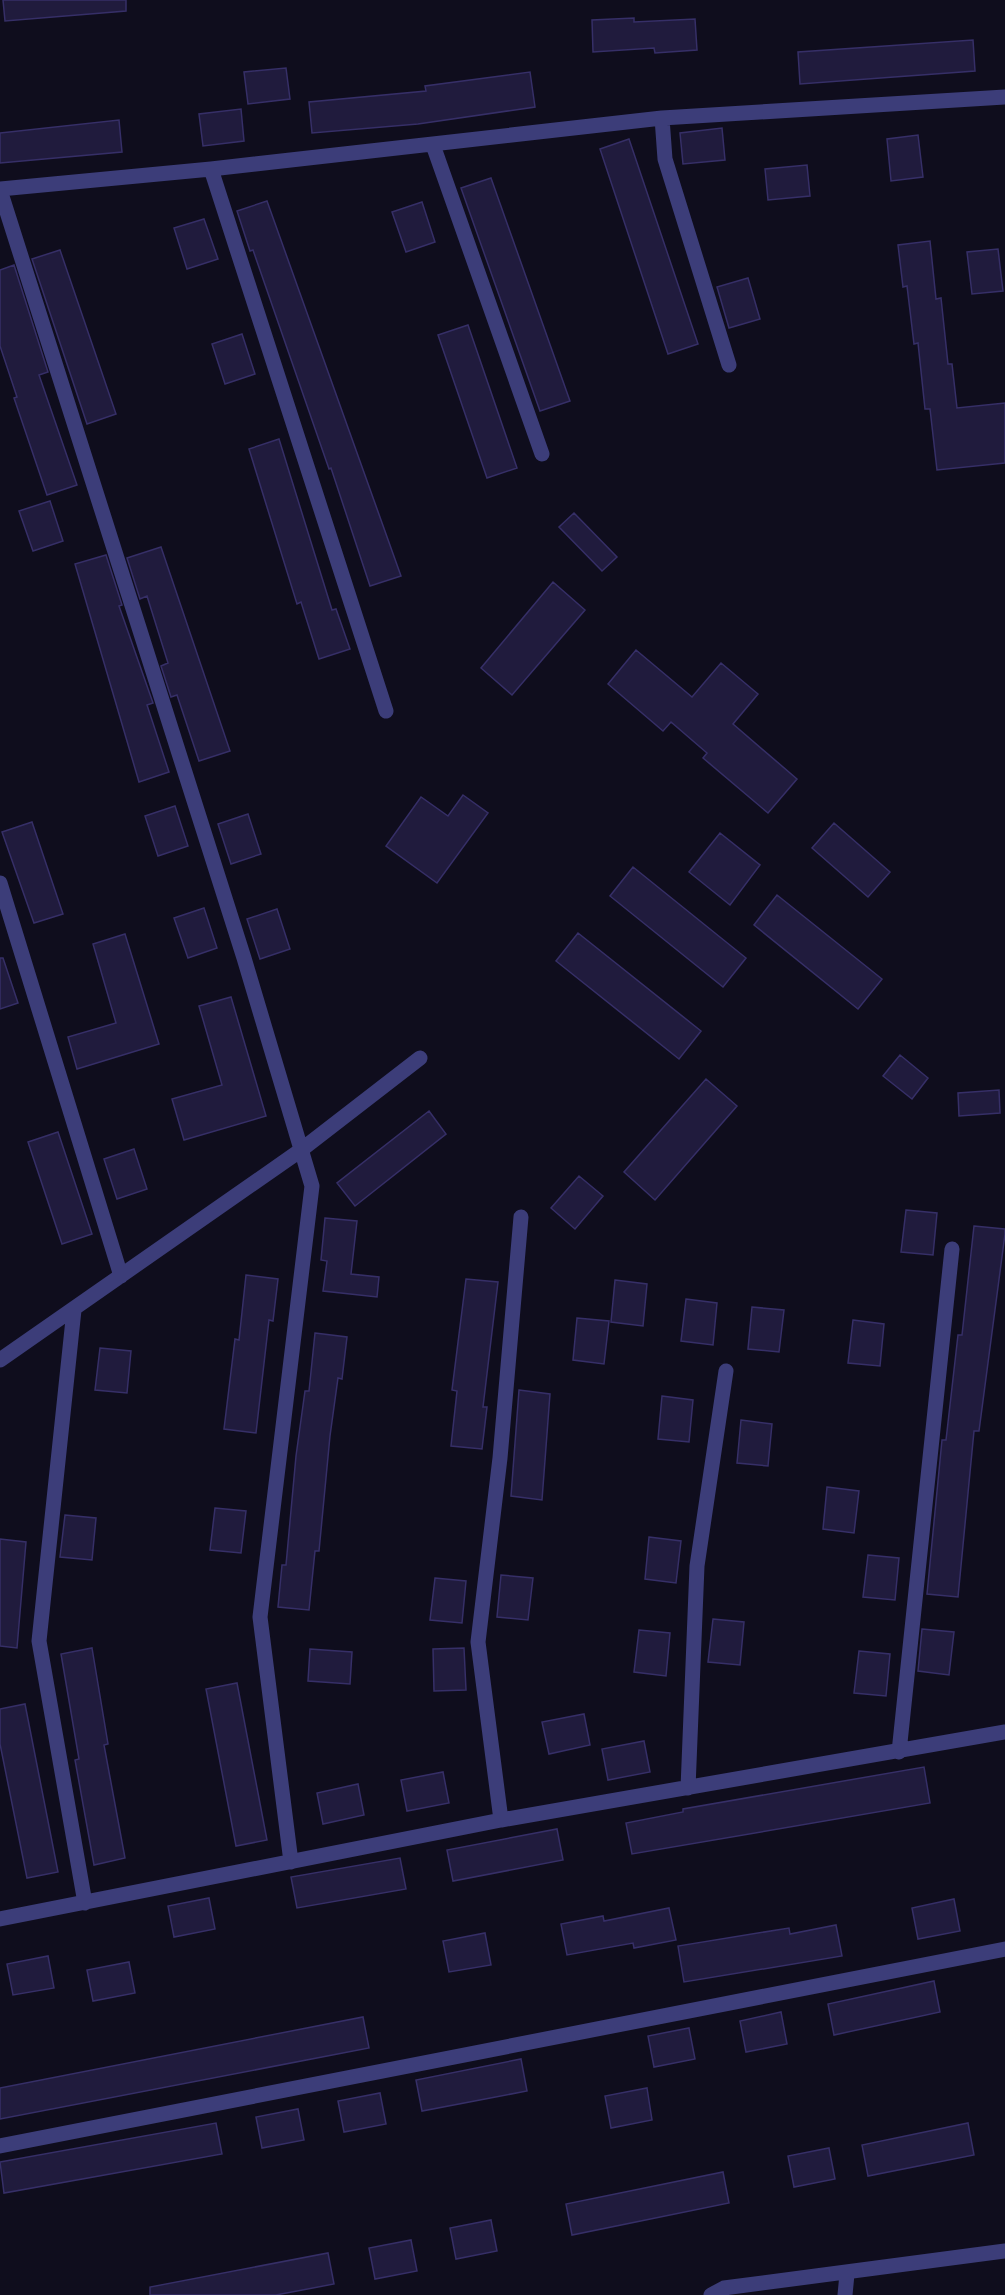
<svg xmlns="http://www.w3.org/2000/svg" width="1005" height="2295" viewBox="0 0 1005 2295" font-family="Raleway,sans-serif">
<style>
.building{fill:#201b3d;stroke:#362f67;stroke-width:1.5}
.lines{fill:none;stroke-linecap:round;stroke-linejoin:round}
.street{stroke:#3c3d79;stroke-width:15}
</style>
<rect width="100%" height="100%" fill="#0f0d1d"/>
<path class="building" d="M3,0H126V11L5,21Z
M634,18V22L695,19L697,50L655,53L654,48L593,52L592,20Z
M973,40L975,71L800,84L798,52Z
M286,68L290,99L248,104L244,72Z
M530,72L535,107L418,124L312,133L309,102L426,91L425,86Z
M241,109L244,141L203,146L199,114Z
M119,120L122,152L0,163V133Z
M722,128L725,160L683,164L680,133Z
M918,135L923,177L891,181L887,139Z
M629,139L698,344L668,354L600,149Z
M807,165L810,196L768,200L765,169Z
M491,178L570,401L540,411L461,188Z
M267,201L401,576L370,586L331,468L329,469L253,250L250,251L237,211Z
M422,202L435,242L406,252L392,212Z
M204,219L218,259L187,269L174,228Z
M930,241L936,299L941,298L948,364H952L957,408L1005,403V463L937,470L930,409H925L918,343L914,344L907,286L903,287L898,245Z
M998,249L1003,291L972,294L967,252Z
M60,250L116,414L87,424L32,259Z
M14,265L48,372L39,375L77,485L47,495L14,398L17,397L0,346V270Z
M748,278L760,319L729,328L717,287Z
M468,325L517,468L487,478L438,335Z
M242,334L255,374L225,384L212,344Z
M279,439L332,610L336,609L350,649L319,659L301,602L297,604L249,449Z
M50,501L63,541L33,551L19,511Z
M574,513L617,557L602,571L559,527Z
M161,547L230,751L199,761L177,695L171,697L161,666L168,663L147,596L140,599L127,558Z
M106,555L122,605L119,606L153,703L147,705L169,772L139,782L75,564Z
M553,582L585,610L512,695L481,668Z
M636,650L692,697L721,663L758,694L733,724L797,779L768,813L703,758L707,753L671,722L663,731L608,684Z
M463,795L488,813L437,883L386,846L421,797L448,816Z
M175,806L188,846L158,856L145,816Z
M248,814L261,854L231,864L218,824Z
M32,822L63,914L34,923L2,832Z
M834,823L890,872L868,897L812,848Z
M720,833L760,865L730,905L689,872Z
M633,867L746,958L723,987L610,896Z
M777,895L882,979L858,1009L754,925Z
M204,908L217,948L188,958L174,918Z
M277,909L290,949L260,959L247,919Z
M578,933L701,1031L679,1059L556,961Z
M125,934L159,1044L77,1069L68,1037L116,1023L93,944Z
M0,958H3L18,1003L0,1009Z
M231,997L266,1116L184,1140L172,1099L222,1085L199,1006Z
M900,1055L928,1078L912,1099L883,1076Z
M706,1079L737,1106L655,1200L624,1172Z
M999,1090L1000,1113L959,1116L958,1093Z
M429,1111L446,1134L355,1206L337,1183Z
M58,1132L92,1234L62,1244L28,1142Z
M134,1149L147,1189L117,1199L104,1159Z
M579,1176L603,1196L575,1229L551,1208Z
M906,1210L937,1213L933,1255L901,1252Z
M325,1218L357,1221L351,1274L379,1277L377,1297L323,1291L327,1261L321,1260Z
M974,1226L1005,1229V1234L979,1431H974L958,1597L927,1594L942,1440H946L958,1335H962Z
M246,1275L278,1279L273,1321L269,1320L256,1433L224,1429L235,1339L239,1340Z
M466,1279L498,1282L483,1407H487L482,1449L451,1446L457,1391L452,1390Z
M615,1280L647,1284L643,1326L611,1322Z
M686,1299L717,1303L713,1345L681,1341Z
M752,1307L784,1310L779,1352L748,1349Z
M577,1318L609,1321L604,1364L573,1360Z
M853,1320L884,1324L880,1366L848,1363Z
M315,1333L347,1337L342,1379L338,1378L330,1436L319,1551H315L309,1610L278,1607L282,1565H286L296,1456L305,1391H309Z
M100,1348L131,1351L127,1393L95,1390Z
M519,1390L550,1394L542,1500L511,1496Z
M662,1396L693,1400L689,1442L658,1439Z
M741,1420L772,1424L768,1466L737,1463Z
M827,1487L859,1491L854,1533L823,1529Z
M215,1508L246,1511L241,1553L210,1550Z
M65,1515L96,1518L92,1560L60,1557Z
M649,1537L681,1541L676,1583L645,1579Z
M0,1539L26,1542L17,1648L0,1646Z
M868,1555L899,1558L895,1600L863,1597Z
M501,1575L533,1578L528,1620L497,1617Z
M435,1578L466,1581L462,1623L430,1620Z
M713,1619L744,1622L740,1665L708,1662Z
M922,1629L954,1632L949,1675L918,1671Z
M639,1630L670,1633L666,1676L634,1672Z
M92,1648L108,1744L104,1745L125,1858L94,1865L75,1760L79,1759L61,1654Z
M464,1648L466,1690L434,1691L433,1649Z
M310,1649L352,1652L350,1684L308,1681Z
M859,1651L890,1654L886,1696L854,1693Z
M237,1683L267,1840L236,1846L206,1689Z
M25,1704L58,1872L27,1878L0,1744V1709Z
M584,1714L590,1745L549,1754L542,1722Z
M644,1741L650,1772L608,1780L602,1749Z
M924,1767L930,1803L632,1854L626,1823L683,1812V1809Z
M443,1772L449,1803L407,1811L401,1780Z
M358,1784L364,1815L323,1824L317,1793Z
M557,1829L563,1860L453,1881L447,1850Z
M400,1858L406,1889L297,1908L291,1877Z
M209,1898L215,1929L174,1937L168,1906Z
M954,1899L960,1931L918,1939L912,1908Z
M669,1908L676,1940L634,1948L633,1943L567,1955L561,1924L603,1916L604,1921Z
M836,1925L842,1956L684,1982L678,1946L789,1928L790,1934Z
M485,1933L491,1965L449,1972L443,1941Z
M48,1956L54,1988L13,1995L7,1964Z
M129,1962L135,1993L93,2001L87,1970Z
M934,1981L940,2012L834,2035L828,2004Z
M781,2012L787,2044L746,2052L740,2021Z
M363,2017L369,2048L0,2119V2088Z
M689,2028L695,2059L654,2067L648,2036Z
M521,2059L527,2091L422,2111L416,2080Z
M647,2088L652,2120L611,2128L605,2096Z
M380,2093L386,2124L344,2132L338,2101Z
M298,2109L304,2140L262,2148L256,2117Z
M216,2123L222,2154L4,2193L0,2162Z
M968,2123L974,2155L868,2176L862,2145Z
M829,2148L835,2179L794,2187L788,2156Z
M723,2172L729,2203L572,2235L566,2204Z
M491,2220L497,2251L456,2259L450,2228Z
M411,2240L417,2271L375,2279L369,2248Z
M328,2253L334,2284L276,2295H150V2287Z"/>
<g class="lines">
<path class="street" d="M662,118L665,159L729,365
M433,145L542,454
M211,169L386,711
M0,189L211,169L662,118L1005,97
M0,190L244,958L312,1186L260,1617L291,1862
M0,883L121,1276
M74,1310L39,1641L85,1903
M0,1360L301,1150L420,1058
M899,1752L952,1249
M688,1788L697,1566L726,1371
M501,1820L478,1642L500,1458L521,1217
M0,1919L501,1820L1005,1732
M0,2146L1005,1949
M711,2295L724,2288L1005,2251
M845,2295L847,2274"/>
</g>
</svg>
